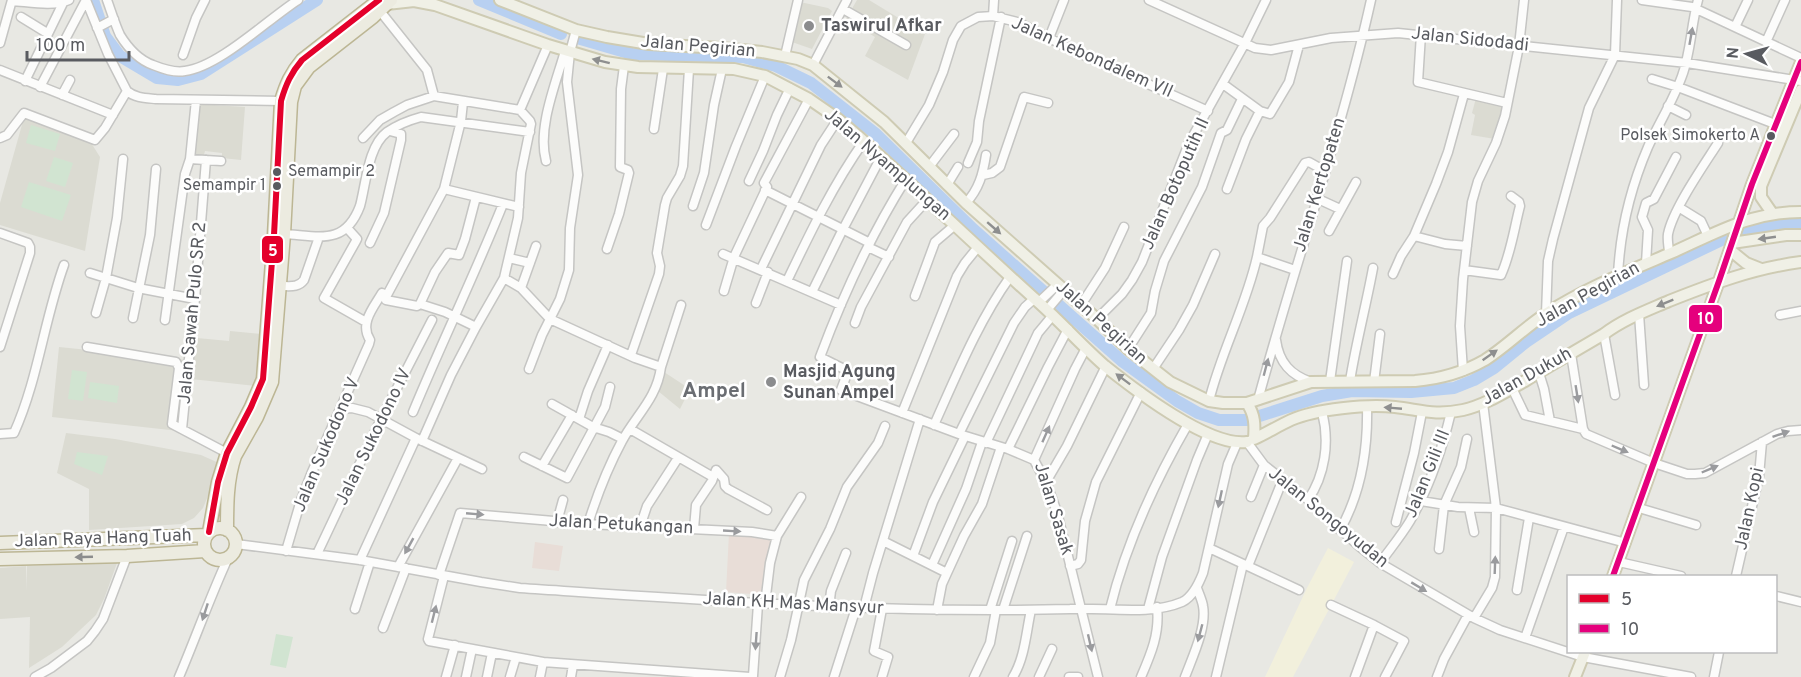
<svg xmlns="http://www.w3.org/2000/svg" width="1801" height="677" viewBox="0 0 1801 677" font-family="Overpass,sans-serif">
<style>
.commercial{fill:#f2f0dc}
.education{fill:#dbdbd2}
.medical{fill:#e8ddd7}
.green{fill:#d1e4d1}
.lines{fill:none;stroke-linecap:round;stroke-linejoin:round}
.canal{stroke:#b8d0f1;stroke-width:7}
.river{stroke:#b8d0f1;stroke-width:12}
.minor-casing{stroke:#c5c5c3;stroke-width:11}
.major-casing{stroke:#cecbb3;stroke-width:14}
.highway-casing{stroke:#bcb694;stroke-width:15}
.minor{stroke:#fcfcfb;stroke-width:8}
.major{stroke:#f0f0e6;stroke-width:10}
.highway{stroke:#ecebe0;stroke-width:12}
.bus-1-casing{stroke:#fff;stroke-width:10}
.bus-2-casing{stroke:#fff;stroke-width:10}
.bus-1{stroke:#e4002b;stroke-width:6}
.bus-2{stroke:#e5007d;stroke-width:6}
.oneway{fill:#9a9b9e}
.oneway2{fill:#8e8f8f}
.oneway3{fill:#8c8d8d}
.poi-dot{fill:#8b8c8e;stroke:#fff;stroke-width:2}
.bus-dot{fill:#595b60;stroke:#fff;stroke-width:2}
.labels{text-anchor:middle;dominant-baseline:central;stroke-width:5;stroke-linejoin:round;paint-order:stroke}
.bus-label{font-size:16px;fill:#595b60;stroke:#fff;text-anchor:end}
.poi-label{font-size:18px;font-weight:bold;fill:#595b60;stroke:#fff;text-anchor:start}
.street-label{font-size:18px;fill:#595b60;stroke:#fff}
.quarter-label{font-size:21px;font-weight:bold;fill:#6a6d72;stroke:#fff}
.line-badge{stroke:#fff;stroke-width:2}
.badge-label{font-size:16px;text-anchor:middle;font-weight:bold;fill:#fff}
</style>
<rect width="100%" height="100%" fill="#e8e8e3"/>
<path class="commercial" d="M1328,548L1354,562L1293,677H1265L1307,588Z"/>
<path class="education" d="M857,0H869L925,34L908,80L865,56L875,37L846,19Z
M800,2L828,8L832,11L812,49L792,42Z
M1476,98L1504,104L1495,139L1471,135L1475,115L1472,113Z
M198,104L245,107L241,160L222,158V153L205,151L203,158L193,157Z
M25,114L88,138L100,157L85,251L0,225V203Z
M230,331L261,334L256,386L191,379L192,366H194L197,338L229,341Z
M59,347L187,360L179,431L52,417Z
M664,372L690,389L680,409L658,391Z
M66,433L115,439L201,455L221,464L203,508L194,518L182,524L89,530V489L57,473Z
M117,563L104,599L96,615L62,647L29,668L30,617L0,619V568L26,566V591L27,566Z"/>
<path class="medical" d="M729,533L772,537L764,595L726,592Z
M535,542L563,546L559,571L532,568Z"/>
<path class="green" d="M31,125L60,134L55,151L26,143Z
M54,157L73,163L65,187L46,181Z
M29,182L71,195L62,221L21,207Z
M72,370L87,372L83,401L68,399Z
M90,382L119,386L117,403L88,398Z
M77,452L108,456L102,475L74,464Z
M276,634L293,637L286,668L270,665Z"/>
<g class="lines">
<path class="canal" d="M779,67L783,52"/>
<path class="river" d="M93,0L105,36L120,56L157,78L178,80L201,74L317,0
M479,0L561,34
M577,38L632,54L743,57L776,66L811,83L876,134L973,229L1123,362L1177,401L1198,413L1219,420H1247L1322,396L1352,391L1411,392L1454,388L1474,380L1494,368L1526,342L1569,313L1734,234L1792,223H1801"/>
<defs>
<path id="minor" d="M86,0L108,54L127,91C135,98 146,98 156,99L281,101
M107,0C111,11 115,24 120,35C128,48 139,60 153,65C163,69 174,73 185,71C219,67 268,19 298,0
M1149,0L1255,48L1271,50L1331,38L1398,33L1687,63L1801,81
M1642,0L1692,7L1801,58
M12,1C29,2 53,7 69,0
M843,9L906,45
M380,11L427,70L434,96
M993,16L994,0
M21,17L47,33
M1735,27L1748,0
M97,28L114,19
M1421,34L1418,82L1507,103
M1049,38L1064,0
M1766,42L1785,0
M0,43L12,0
M183,55L196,18L205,0
M785,56L798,0
M813,65L847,0
M0,70L113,115
M1652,79L1678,87L1775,124
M25,81L63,3
M1223,84L1260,111L1270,114L1289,82L1299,45
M40,87L86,0
M62,95L70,80
M196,100L190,159L221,161
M1668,106L1686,115
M654,129L663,69
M0,138L7,135L24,113L95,140L105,128L127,91
M363,138L380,120L394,112L407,105L434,96L520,110L548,45
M906,143L929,105L943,72L953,40L961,26L978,17L993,16L1017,22L1079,53L1208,111
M546,161C537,128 556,83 565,51
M968,163L977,142L979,121L1001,17
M929,167L954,134
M983,175L992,173L1000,167L1024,97L1048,103
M906,179C871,235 843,295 820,357L848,371L841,390L959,434L1008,449L1034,460
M749,181L763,151L777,115L790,88
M947,185L958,167
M444,189L519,207
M1227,189L1246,139L1260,111
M765,190L870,243
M1316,198L1340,209
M966,203C979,189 983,174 986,155
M693,206L704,173L714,105L722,69
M1680,208L1701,221L1708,236
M706,225L736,146L765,76
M348,229L357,239L356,241L324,298L366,322
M1329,231L1356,182
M0,233L28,243L30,247V253L0,347
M284,234C319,236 345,246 360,206C366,184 368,146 387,132C397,125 410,120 421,117L530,132
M1414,236L1445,244L1467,246
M370,243L384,213L401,140V134L390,131
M868,247L889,257
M607,249L619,214L629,173L628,170L620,167L621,89L624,66
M1669,253C1669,247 1667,241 1668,234C1673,209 1704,165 1718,143
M723,254L841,305
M1257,257L1263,226L1270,218L1305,163L1309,162L1325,171
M509,258L530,263
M1646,263L1648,230L1642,217L1646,203L1654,199L1676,157
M761,269L821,145L838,119
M1464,270L1501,275C1511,253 1514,229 1520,206L1519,202L1511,196
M90,273L138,288L195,299
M1393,274L1401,256L1414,236L1436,184L1448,152L1464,94
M1618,276C1620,230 1630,189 1648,147C1659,123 1673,101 1682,76C1691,52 1691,25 1698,0
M504,278L521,288L550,319L635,358L661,367C657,398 637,414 622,441C608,467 597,495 588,524
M787,281C810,233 833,185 864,141
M280,286C290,286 298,288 304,280L319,237
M521,288L536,246
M724,291L734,257L767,187L764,183L809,99
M812,292L841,233L881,157
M387,295L444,189L461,121L463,102
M387,295L386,300L417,306L420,304L445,312L476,327
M915,296L935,242L955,225
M1039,302L1058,284
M756,303L768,272
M420,304L435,272L448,253L459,255L465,239L476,197
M1081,305L1105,268L1124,227
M1047,310L1064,290
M96,313L106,278L117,218L123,159
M1546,314L1548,261L1553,239L1589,108L1615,55L1617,0
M1639,314L1644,385
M1780,315L1801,311
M133,318L150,235L156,169
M1097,319L1122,294L1132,280L1142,262L1189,143L1245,43L1266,0
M165,320L185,174L190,159
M855,323L861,307L907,222L928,199
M1604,334L1615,395
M1276,340C1279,363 1291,375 1311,382
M87,347L176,362L179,368L172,424L227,453
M1086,348L1075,369L1034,460L1046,482L1057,512L1098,677
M1128,349L1151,313L1155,291L1164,261L1202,187L1221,133L1227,130L1242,99
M1571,354L1583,429L1586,434L1654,463L1687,474H1695L1705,473L1777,434L1788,431L1801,430
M631,355L659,274L660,266L657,253L665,205L667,198L680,176L683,166L689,69
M661,367L681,305
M529,369L542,335L560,299L569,270L570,228L578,175L567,82L570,52L576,30
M1153,369L1179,330L1193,305L1215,254
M1463,371L1460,326L1463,279L1472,202L1478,181L1496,143L1505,116L1519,46L1524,0
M1539,373L1544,389L1550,421
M1330,381L1347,261
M1350,381C1356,343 1366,306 1373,268
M1374,382L1380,334
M1512,388L1525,415L1583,429
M1258,400C1294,266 1341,135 1371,0
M1209,401C1221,352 1246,306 1257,257L1295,270
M552,404L593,427L609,432L623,439
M341,409L352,408L368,412L416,438L482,469
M413,412C442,342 475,274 503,204
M902,413L957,276L965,263L978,247
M579,419L588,391L608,345
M934,425C957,374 978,322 1010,277
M182,429L195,299L206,160
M630,429L713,477
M0,434L14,433C38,380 44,320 64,265
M959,434L1014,323L1025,307L1035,298
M1251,440L1247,442L1264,465L1306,498L1360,547L1380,563L1474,618L1500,630L1583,657L1691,677
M422,441L451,375L476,327L504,278L518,218L521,173L531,124L530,121L520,110
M986,443L1038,333L1053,315
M1008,449L1048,367L1068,329
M524,457L567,478L605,407L610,387
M542,466L572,415
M1046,482L1067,446L1106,366
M1251,497L1264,465
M1308,500C1325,475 1330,442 1322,412
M1421,501L1458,507L1496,508L1626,543
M1469,508L1474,532
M1639,508L1696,525
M557,522L563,500
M1396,522L1414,453L1422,412
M640,527L647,506L678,458
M694,529L696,505L712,481L716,470L724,479L725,486L728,489L767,510
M1340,530C1361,493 1368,448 1367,406
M883,541L947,573
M236,544L360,560L481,582L520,588C703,600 886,614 1070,609C1105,607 1149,616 1182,602C1193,597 1199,583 1203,573L1228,464L1237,443
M1209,548L1299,590
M1439,549L1444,505L1461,467L1467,439
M286,551L301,500L312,472L369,344L370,340C359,323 374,307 382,293L387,295
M317,554L378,425L432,320
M913,556L933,502L965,436
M360,560L416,438
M1619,562L1681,576
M1380,563C1390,549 1401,536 1410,521C1429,488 1442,450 1451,412
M932,565L966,489L982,442
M1070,566L1078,564L1081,560L1085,521L1096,482L1141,392
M1248,566L1283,479
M398,567L458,458
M439,575L460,513L588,524L752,532L777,536
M444,576L428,639L429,641L543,662L750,677
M1736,576L1759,476L1762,442
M1517,590L1529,518
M1776,596L1801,602
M765,604L770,563L777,536L801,497
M1331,605L1374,625L1404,641L1385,677
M829,607L831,591L846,553
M864,608L873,573L920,419
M355,609L370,562
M882,609L874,651L888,657L882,677
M1110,609C1126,543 1154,483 1188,424
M1148,609L1162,557L1197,460L1208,434
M937,610L942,584L947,573L964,536L982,504L1001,447
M990,610L1012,541
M1003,610L1027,536
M1474,618L1492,588L1495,577L1496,508L1483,403
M383,628L406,568
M1525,638L1564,527
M35,677L51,668L87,641L95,631L103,619L127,556
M179,677C196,637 210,597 228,558
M446,677L455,645
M466,677L472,649
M487,677L492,653
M510,677L516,657
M540,677L543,662
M571,677L573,665
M752,677L753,676L758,604
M780,677L791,640L804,580L830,529L847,487L878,443L885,426
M834,677L856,608
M974,677L990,643L996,610
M1013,677C1025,657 1026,633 1031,610
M1039,677L1052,649
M1069,677H1078
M1141,677C1151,654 1160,633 1157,607
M1185,677C1192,658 1207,627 1203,606C1202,600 1199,594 1197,588
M1216,677L1243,564
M1355,677L1374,625
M1437,677L1444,659L1468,615
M1714,677L1719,652"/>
<path id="major" d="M500,0L576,30L607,37L649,44L721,48L762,52L798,59L813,65L884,122L966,203L1097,319L1128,349L1170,382L1209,401L1223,403H1247L1311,382L1415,381C1439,379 1464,372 1485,360C1507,346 1525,327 1547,313C1586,288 1629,271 1671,253C1716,233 1750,212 1801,212
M387,4L414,1L435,5L548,45L605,62L638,67L734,69L765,76L809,99L838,119L858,136C918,190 976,246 1036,300C1060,321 1081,345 1105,366C1135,390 1209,447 1247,442
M1772,213L1761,197V186L1801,90
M1732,243L1786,235H1801
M1730,250L1746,263L1761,269
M1247,403C1255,415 1255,425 1254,439C1267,433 1278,426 1291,420C1316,409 1367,404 1395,407C1421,410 1435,416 1463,410C1485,405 1505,392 1525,381C1551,365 1577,350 1604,334C1624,319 1646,311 1669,301C1712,284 1754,268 1801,262
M1613,576L1719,281L1752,184L1801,62
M1575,677L1585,652"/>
<path id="highway" d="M204 544a16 16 0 1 1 32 0a16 16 0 1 1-32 0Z
M227,530C227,505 227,480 235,456L257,417L272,382L284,234L291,102L295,86L309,67L373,17L391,0
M209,532L218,482L227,453L251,407L263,379L274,235L281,101C286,84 291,73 302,60L379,0
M0,543L207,535
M0,559L127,556L205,551"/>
</defs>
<use href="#minor" class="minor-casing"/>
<use href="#major" class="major-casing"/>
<use href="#highway" class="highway-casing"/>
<use href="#minor" class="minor"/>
<use href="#major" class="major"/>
<use href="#highway" class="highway"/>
<defs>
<path id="bus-1" d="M209,532L218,482L227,453L251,407L263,379L274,235L281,101C286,84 291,73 302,60L379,0"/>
<path id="bus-2" d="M1613,576L1719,281L1752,184L1801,62"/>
</defs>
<use href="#bus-1" class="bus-1-casing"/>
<use href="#bus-2" class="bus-2-casing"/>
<use href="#bus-1" class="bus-1"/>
<use href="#bus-2" class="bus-2"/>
</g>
<defs><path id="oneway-solid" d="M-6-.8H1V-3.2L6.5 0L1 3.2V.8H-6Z" transform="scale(1.5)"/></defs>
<g class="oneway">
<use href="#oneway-solid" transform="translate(1691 36) rotate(-80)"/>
<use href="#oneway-solid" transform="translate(1266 367) rotate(-75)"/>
<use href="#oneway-solid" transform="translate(1577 394) rotate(81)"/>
<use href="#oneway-solid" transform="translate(1046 434) rotate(-66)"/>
<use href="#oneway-solid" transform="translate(1781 434) rotate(-19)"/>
<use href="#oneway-solid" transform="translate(1620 449) rotate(23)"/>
<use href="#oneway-solid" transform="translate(1710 469) rotate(-23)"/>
<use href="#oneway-solid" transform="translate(1220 499) rotate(102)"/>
<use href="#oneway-solid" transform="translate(475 514) rotate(5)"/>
<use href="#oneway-solid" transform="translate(732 531) rotate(3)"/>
<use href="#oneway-solid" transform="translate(409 546) rotate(119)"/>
<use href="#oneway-solid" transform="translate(1495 565) rotate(-88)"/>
<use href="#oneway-solid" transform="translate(1419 587) rotate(31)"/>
<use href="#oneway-solid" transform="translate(205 612) rotate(108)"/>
<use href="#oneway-solid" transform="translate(434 614) rotate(-76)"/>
<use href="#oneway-solid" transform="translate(1200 633) rotate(105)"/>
<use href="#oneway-solid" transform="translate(756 641) rotate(94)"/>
<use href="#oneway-solid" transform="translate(1090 643) rotate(77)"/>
</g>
<g class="oneway2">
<use href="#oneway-solid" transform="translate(601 61) rotate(-166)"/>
<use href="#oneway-solid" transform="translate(835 82) rotate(37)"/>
<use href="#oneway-solid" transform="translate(994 228) rotate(41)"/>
<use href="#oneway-solid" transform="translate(1767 238) rotate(172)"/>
<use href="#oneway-solid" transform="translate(1665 303) rotate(158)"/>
<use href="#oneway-solid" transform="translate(1490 355) rotate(-35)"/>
<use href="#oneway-solid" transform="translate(1123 379) rotate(-143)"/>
<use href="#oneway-solid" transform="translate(1393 408) rotate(-175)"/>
</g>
<use class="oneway3" href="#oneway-solid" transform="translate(84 557) rotate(178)"/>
<g class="poi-dot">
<circle cx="809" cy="26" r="6"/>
<circle cx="771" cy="382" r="6"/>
</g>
<g class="bus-dot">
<circle cx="1771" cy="136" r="5"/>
<circle cx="277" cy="172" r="5"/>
<circle cx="277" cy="186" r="5"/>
</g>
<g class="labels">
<g class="bus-label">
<text x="1760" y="136">Polsek Simokerto A</text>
<text x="288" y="172" text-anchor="start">Semampir 2</text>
<text x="266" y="186">Semampir 1</text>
</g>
<g class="poi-label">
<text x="821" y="26">Taswirul Afkar</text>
<text x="783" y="372">Masjid Agung<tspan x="783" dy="21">Sunan Ampel</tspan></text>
</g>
<g class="street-label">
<text transform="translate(1470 40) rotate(6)">Jalan Sidodadi</text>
<text transform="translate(698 47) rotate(5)">Jalan Pegirian</text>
<text transform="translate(1092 58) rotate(24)">Jalan Kebondalem VII</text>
<text transform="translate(887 165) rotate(41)">Jalan Nyamplungan</text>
<text transform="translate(1176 184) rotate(-66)">Jalan Botoputih II</text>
<text transform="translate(1320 185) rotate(-73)">Jalan Kertopaten</text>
<text transform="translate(1588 295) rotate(-29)">Jalan Pegirian</text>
<text transform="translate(193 313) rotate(-85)">Jalan Sawah Pulo SR 2</text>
<text transform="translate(1101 323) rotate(42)">Jalan Pegirian</text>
<text transform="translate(1527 377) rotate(-29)">Jalan Dukuh</text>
<text transform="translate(374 437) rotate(-64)">Jalan Sukodono IV</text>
<text transform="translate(327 445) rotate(-67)">Jalan Sukodono V</text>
<text transform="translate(1428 474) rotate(-68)">Jalan Gili III</text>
<text transform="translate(1053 509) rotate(73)">Jalan Sasak</text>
<text transform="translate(1750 509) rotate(-78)">Jalan Kopi</text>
<text transform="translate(1328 518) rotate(39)">Jalan Songoyudan</text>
<text transform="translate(621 525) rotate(3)">Jalan Petukangan</text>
<text transform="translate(103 539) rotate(-2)">Jalan Raya Hang Tuah</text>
<text transform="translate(793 604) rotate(3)">Jalan KH Mas Mansyur</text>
</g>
<g class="quarter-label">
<text x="714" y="391">Ampel</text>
</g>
</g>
<g class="line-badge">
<rect x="261" y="235" width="23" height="29" rx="6" fill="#e4002b"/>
<rect x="1688" y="304" width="35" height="29" rx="6" fill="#e5007d"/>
</g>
<g class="badge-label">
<text x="273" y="256">5</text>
<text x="1706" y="324">10</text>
</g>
<rect x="1567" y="575" width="210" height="78" fill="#ffffff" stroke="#bdbdbf" stroke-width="1.5"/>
<rect x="1579" y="594" width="30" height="9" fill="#e4002b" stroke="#bdbdbf" stroke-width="1.5"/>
<text x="1621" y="605" font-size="18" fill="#595b60">5</text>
<rect x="1579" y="624" width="30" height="9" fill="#e5007d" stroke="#bdbdbf" stroke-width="1.5"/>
<text x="1621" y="635" font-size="18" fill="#595b60">10</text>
<g transform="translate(1747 54) rotate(275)" stroke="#ffffff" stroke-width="4.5" paint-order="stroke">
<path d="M0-4.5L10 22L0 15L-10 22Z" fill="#595b60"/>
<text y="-9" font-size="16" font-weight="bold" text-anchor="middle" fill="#595b60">N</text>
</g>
<path d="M27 51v9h102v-9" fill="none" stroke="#595b60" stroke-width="3"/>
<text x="36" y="51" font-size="18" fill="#595b60" stroke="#ffffff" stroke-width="4.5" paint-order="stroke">100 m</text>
</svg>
